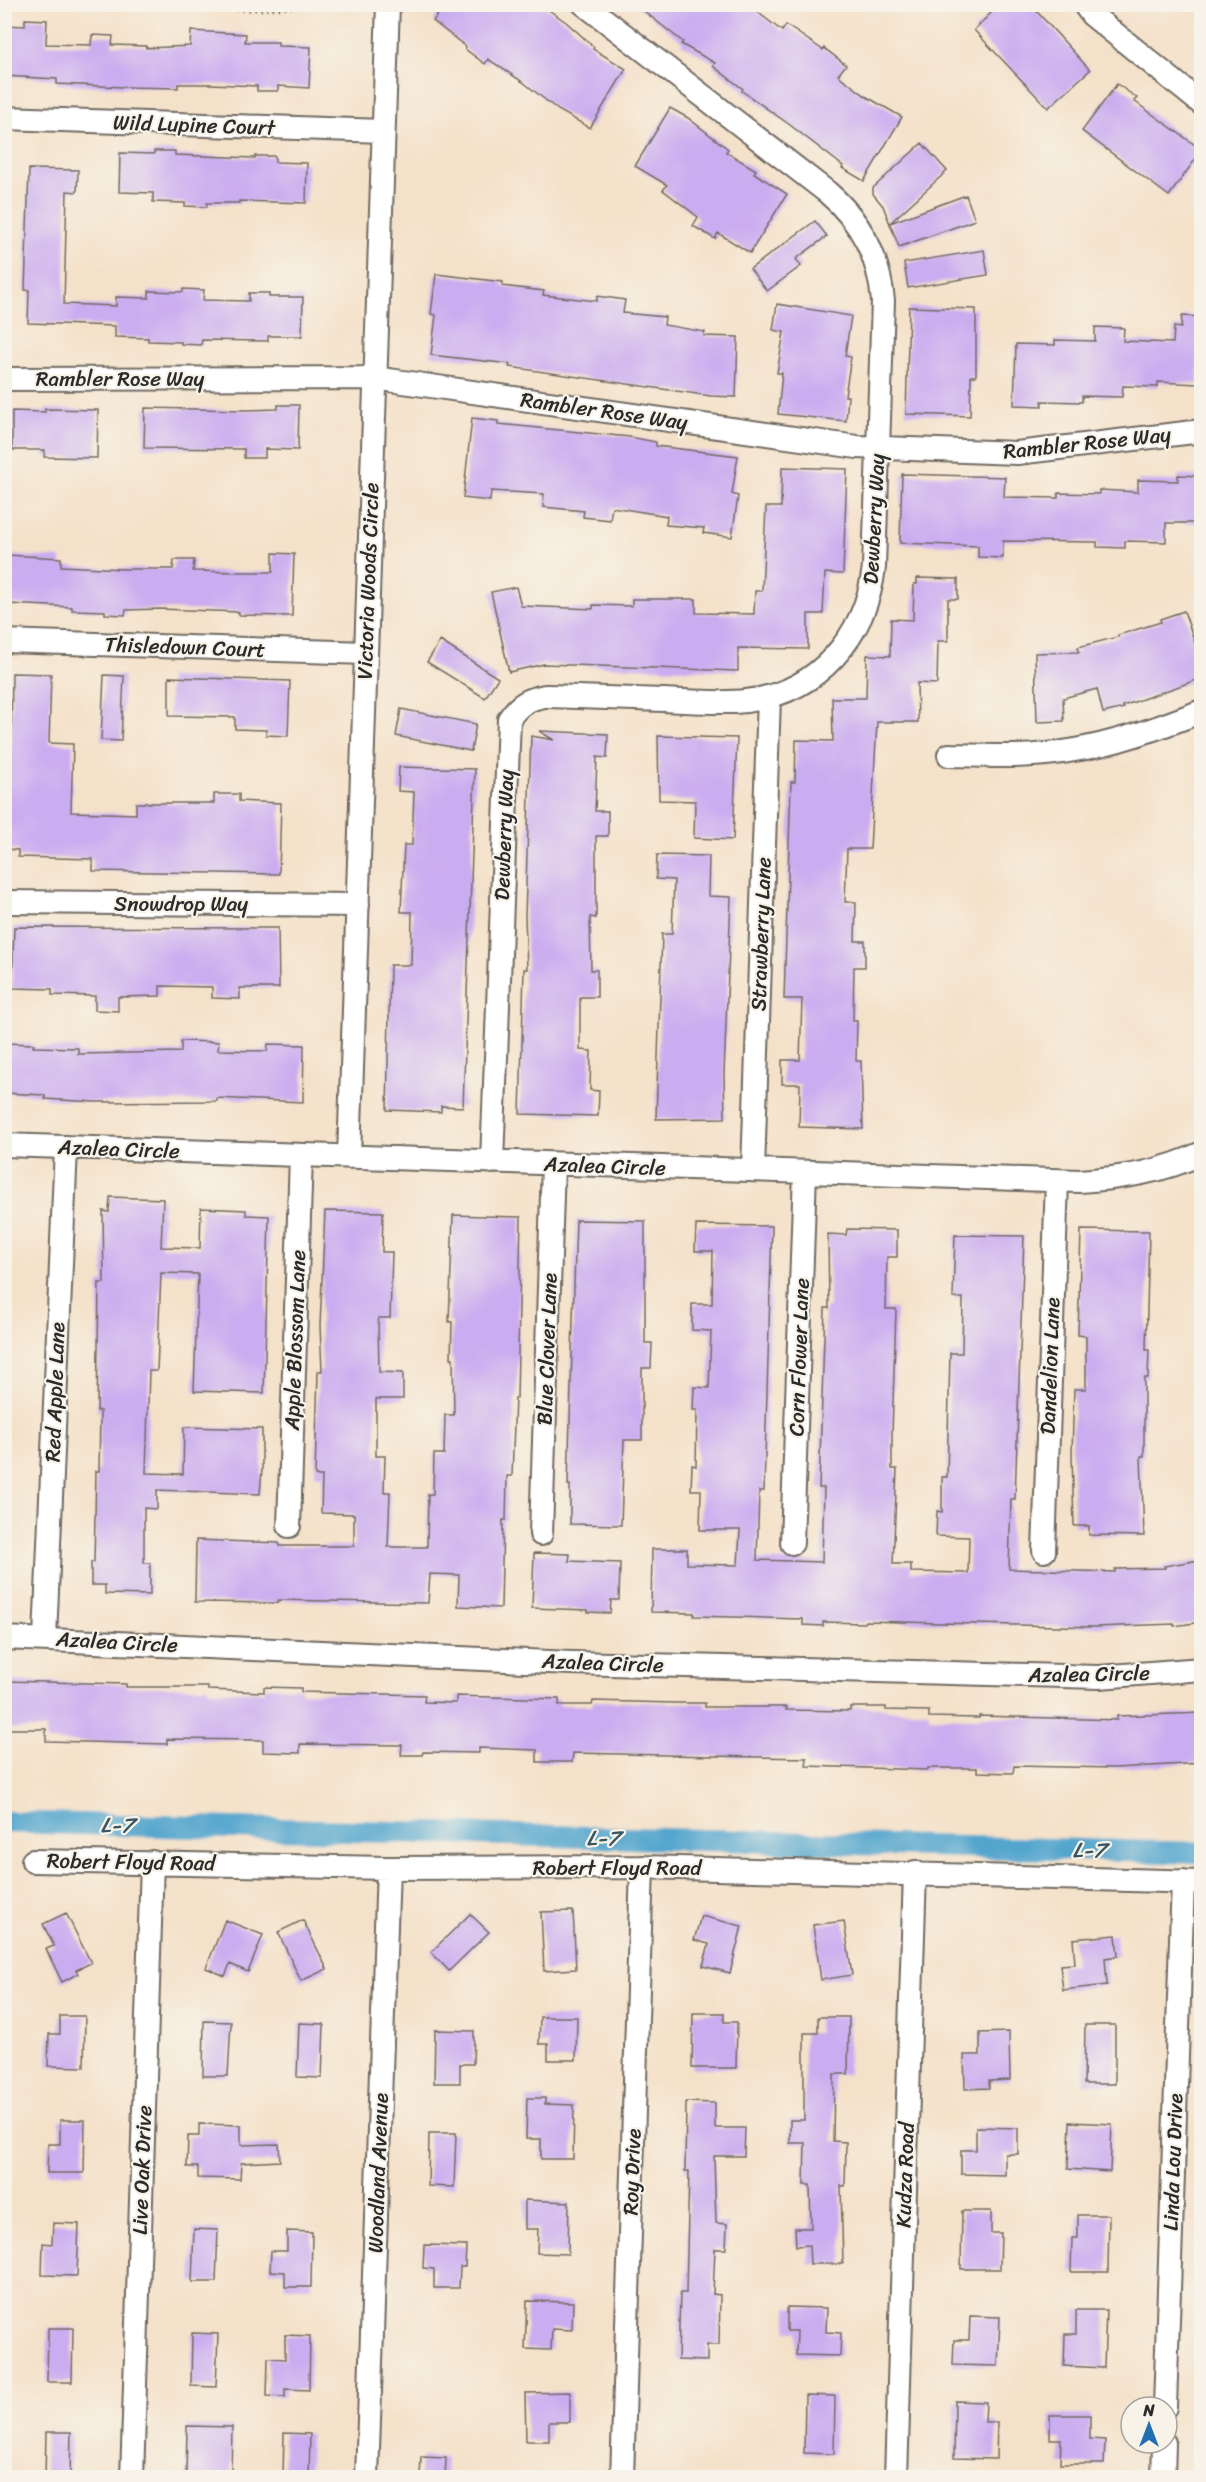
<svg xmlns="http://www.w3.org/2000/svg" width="1206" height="2482" viewBox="0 0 1206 2482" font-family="Sriracha,sans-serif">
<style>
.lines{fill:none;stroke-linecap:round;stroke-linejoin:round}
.canal{stroke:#52a5cd;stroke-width:22}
.building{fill:#caacf0}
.minor-casing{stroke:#716b62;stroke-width:26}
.path{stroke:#716b62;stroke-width:4;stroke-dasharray:1.5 4.5;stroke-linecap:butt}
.minor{stroke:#fff;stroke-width:22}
.labels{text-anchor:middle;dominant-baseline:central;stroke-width:4.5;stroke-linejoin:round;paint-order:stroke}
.street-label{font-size:21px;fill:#2b2b2b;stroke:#f7f3e8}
.water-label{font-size:22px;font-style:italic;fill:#395664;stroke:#f7f3e8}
</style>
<rect width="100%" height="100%" fill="#f7f3e8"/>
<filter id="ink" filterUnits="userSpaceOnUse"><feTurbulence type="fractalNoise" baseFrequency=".0167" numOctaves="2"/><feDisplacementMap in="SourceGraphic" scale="12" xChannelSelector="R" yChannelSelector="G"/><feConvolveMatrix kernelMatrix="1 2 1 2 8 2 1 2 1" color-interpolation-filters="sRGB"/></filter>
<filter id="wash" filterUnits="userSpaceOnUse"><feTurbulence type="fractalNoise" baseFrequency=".008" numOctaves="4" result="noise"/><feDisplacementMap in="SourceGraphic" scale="24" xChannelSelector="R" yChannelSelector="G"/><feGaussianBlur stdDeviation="1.35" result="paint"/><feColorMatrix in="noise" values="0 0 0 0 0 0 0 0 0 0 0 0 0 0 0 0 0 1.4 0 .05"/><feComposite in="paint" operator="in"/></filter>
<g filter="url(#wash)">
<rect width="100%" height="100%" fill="#f4e1c9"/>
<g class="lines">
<path class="canal" d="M4,1822L1202,1853"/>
</g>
<g id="blocks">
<path class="building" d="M445,4H540L566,22L594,47L593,49L626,69L590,128L558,110L523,82L488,59L485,64L465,49L466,47L433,21Z
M635,4H747L782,31L786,25L823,50L824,48L846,65L838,75L867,97L902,117L864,181L842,168L843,166L790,125L742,91L743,89L713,66L715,63L681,44L683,42Z
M1000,4H1030L1090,70L1048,108L974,30Z
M25,19L47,20L46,44L91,45L92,35L113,36L112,45L146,46V48L190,46L191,31L246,34L245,42H278V46L311,47L309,88L278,86V91H257V86L211,84H178V88L124,87L57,84V79L4,76V25L25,26Z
M1117,84L1137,98L1134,101L1202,150L1169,196L1082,131Z
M670,108L688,118L728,149L726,152L756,170L754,173L787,194L750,253L718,233L715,239L693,226L698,217L663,190L667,185L635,166Z
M922,143L947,171L890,223L966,195L975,220L899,247L883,206L873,194V188Z
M154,151H175V155L255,158V156H275V162L307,163L306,203L239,201V203H207V207L185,206V203L153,202V193L119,192L120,153L154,154Z
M29,169L78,170L77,192L67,191L64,304L116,306V297L149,298V291L183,292V289L204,290L203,300L249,301V293H269V297H303L302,336H268V341L202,340L201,345L181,344V342L148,341V338L115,337V326L28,323L29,290H25Z
M815,221L827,236L796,259L801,266L767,291L750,269Z
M984,250L988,275L908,288L904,263Z
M436,274L503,282L502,286L544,291L543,295L597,301V296L625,300L623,313L665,317L664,325L705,332L704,336L738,337L736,397L711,396L509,367L510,364L431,355L436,315L431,314Z
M777,304L851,316L845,356L851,357L845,396H848L846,421L778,414L782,373H777L784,332L773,330Z
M909,307L976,309V376H971L970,416L906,414Z
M1182,316L1201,317L1198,384L1158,382V387L1123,386L1122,397L1082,396V402L1042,401V406L1014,405L1016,344L1055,345V340L1095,341V327L1124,328L1123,341L1173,343L1174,327L1181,328Z
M278,405H299L298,450L265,449V458H244V449L144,448L145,408L245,410L278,409Z
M45,409L98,410L97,458L44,457L45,450H12V411L45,412Z
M472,418L498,421V424L630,437L656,442V446L738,456L732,494L738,496L732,537L703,533L704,528L666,525L667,516L612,507L610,520L583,517L584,511L543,507L544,494L491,491L490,501L463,498Z
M782,467L847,469L843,574L825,573L823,614H808V649L738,648V671L544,664L509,672L491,592L516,587L521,606L593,609V605L632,606V599H696V613L754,614L755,591H762L766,507H781Z
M902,474L1005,477L1004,497L1058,498V493L1099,494V490L1138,492V480L1178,481V475L1202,476V523H1166V542L1125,541V548L1097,547V542L1003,541V558L978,557V546L900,543Z
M273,553L294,554L292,616L239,615V612L160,609L126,610L125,615L105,614V611L72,610V607L6,604V555L61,558V566L124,569H173L174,560H194L193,571L239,572H273Z
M917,578L958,579V599H948V641H938L937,684L917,683L918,722H877L870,849H847L845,902H856L855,941H865V967H854L853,1021H857L856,1061H861L863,1129L799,1127L800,1084H782V1060H800L802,999H784L791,782H795L796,740L833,741L832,698H866L867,655L890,656L891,619L913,620L914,584H917Z
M1184,611L1202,663V678L1123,706L1124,708L1103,713L1097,689L1063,698L1064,721L1037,722L1035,653L1079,652L1078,647L1118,637V635L1161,622L1160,619Z
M440,641L498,678L485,698L427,662Z
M12,673L51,674L49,743L73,744L71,812L136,814V803H214V794H239V801L281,803L279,874L93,871V859L18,857V850L4,849V748H11Z
M104,675L124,676L121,741L101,740Z
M169,677L290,681L288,736L266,735V730L235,729V717L169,716Z
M401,709L476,724L471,751L396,736Z
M539,731L608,734L607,758L597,757L595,811H608V836H596V918L590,917L591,970H597V997H580V1050L591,1051L590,1090L599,1091L598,1116L520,1114L524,969H527L525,916L531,736L554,740Z
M658,736L737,738L733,840L694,838L695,801L659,800Z
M399,767L475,769L463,1107L441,1106V1112L387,1110L390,965H411L412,912H401L404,845H412L414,792L398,791Z
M657,855L709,856L708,896L731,897L724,1074L725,1118L656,1119L662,934H672L674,880L656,879Z
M14,927L278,928L279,988H240V999L212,998V987L160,986V996L118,997V1011L95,1010V996L52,995V989L12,988Z
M181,1041L219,1042L218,1050L267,1051L268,1044L304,1045L303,1102L217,1098V1101L95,1102L45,1099V1095L4,1093V1043L34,1044L33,1047L78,1048V1054L181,1052Z
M110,1197L163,1199L161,1247L200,1248L201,1208L246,1210V1215L269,1216L264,1393L194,1391L198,1274L161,1273L157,1371H149L146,1473L183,1474L184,1427L262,1429V1469L260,1494L157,1490V1509L144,1508V1563H150V1595L105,1594V1585H91V1562H94L96,1471H99L100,1411H97L99,1283H104L103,1211L109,1212Z
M325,1211L383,1212L382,1252H392L390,1318H378L379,1372L403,1373V1399H376V1456H385L384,1492H390L388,1547H427L428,1494H433L434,1454H444L445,1415H454L453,1358H451L452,1322H449L453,1215L521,1217L517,1398H515L512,1476H507L506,1520H503L501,1608L458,1606L459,1575L430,1574L428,1603L278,1600V1603L195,1602L196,1540L279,1543V1546H354V1514L321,1513L322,1476H315L318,1371H322L320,1326Z
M576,1220L645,1221V1343H652L651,1368H642V1440H624L621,1525L570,1524V1485H568Z
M696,1225L772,1226L764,1491H759L757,1560L822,1562L824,1488H819L825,1308H829L828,1234L846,1235L847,1229L897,1230V1257H887L886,1309H896L892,1434V1469H897L893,1564H911V1572L968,1573L969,1537L936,1536L937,1511L942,1512V1477H947L950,1353H962L963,1298H953L955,1235L1024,1236L1015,1499H1011L1009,1569L1115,1572V1569L1165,1568L1164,1566L1200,1560L1202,1622L1174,1626V1624L1094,1627L865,1621V1623L823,1622V1626L803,1625V1619L694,1616V1613L651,1612L652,1549H687V1564L738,1565L740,1530H700L701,1490H691L692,1465L696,1466L697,1410H693L694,1387L709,1388L711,1331L692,1330V1304H712L713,1251H695Z
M1081,1230L1149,1231L1146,1350H1149L1148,1378H1144V1456H1141L1144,1536L1089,1535V1526H1074L1072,1454L1074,1389H1086V1336L1078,1335Z
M534,1553L570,1554L569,1561L620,1563L619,1600H611L610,1613L588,1612V1610L532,1608Z
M4,1681L126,1684V1687H208V1690L264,1692V1687L301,1688V1692L425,1695L424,1702L456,1703V1696L559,1699V1705H592L593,1701L675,1703H705V1707H787L786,1710L850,1711V1707H886V1710L929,1711V1717L979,1718V1716L1117,1720V1716L1202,1713V1763L1115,1768L1014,1766L1013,1773L977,1772V1768H928V1770L806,1766L807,1758L573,1753L572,1762H537V1750L479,1748V1753L423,1752L422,1755H401L402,1745L300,1744V1753L263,1752V1740L167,1739V1744L46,1741V1729H4Z
M573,1911L576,1969L544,1971L541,1912Z
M66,1913L91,1963L76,1970L78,1974L62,1982L46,1949L54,1946L43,1924Z
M470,1914L489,1932L449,1971L431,1952Z
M701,1916L742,1926L730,1973L703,1966L709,1944L694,1940Z
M225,1920L263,1935L248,1972L230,1964L225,1976L206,1968Z
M303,1920L327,1969L301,1981L278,1932Z
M844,1921L852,1975L821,1980L813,1925Z
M1116,1935L1118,1956L1105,1958L1107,1985L1063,1990L1060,1965L1075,1964L1073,1939Z
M693,2013H724V2022H737L736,2068H692Z
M60,2016H85L84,2067L48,2066L49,2034H60Z
M540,2017H577L576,2060H548V2044H539Z
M818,2017H849L848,2074H834L833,2141L846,2142L845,2186H841L843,2264H810L809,2245L796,2246L795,2228H811L810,2185H804L805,2143H790V2120H804V2033H818Z
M204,2021L231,2022L228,2076H203Z
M299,2023L324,2024L322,2078L297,2077Z
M1085,2025H1115V2084H1084Z
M435,2030L474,2031L473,2064H460V2083H434Z
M1009,2032L1010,2080L989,2081V2088L965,2089L964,2055H980V2033Z
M527,2098H545V2104L574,2105L573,2159H541V2139H526Z
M686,2102L715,2103V2128H745L744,2156H714L716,2223L727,2224L726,2249H715L713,2294L720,2295L719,2345H707V2361L678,2360L680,2293H686L689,2171H685Z
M60,2120H85L84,2173H47L48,2144H60Z
M1070,2122L1112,2124L1110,2172L1068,2169Z
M199,2124L241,2125V2145L279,2144L280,2161L241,2163L240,2179L198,2178V2167H187L188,2136H199Z
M976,2127L1018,2128V2154H1005V2175L961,2174V2150H976Z
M429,2133H456L454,2187L428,2186Z
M525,2200L569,2202L568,2254L537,2253L538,2229H525Z
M962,2211H991V2233H1001L1000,2269H961Z
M1078,2215H1109L1108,2272H1071L1072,2238H1078Z
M53,2223L79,2224L77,2276L42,2275L43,2243L52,2244Z
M194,2229L218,2230L216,2282H192Z
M287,2231L312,2232L311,2287H285V2272L270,2271L271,2251H287Z
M424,2245L466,2246L465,2267H460L459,2288H434V2269L423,2268Z
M527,2301L573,2302L572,2330L552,2329L551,2350L525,2349Z
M787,2307L827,2308L826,2332L841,2333L840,2356L796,2355L797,2331H787Z
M1076,2310H1106L1104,2368L1064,2366L1065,2334H1076Z
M970,2316L1000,2317L998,2366L953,2365L954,2340H969Z
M48,2328H73L72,2382H47Z
M192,2333L218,2334L216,2387L191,2386Z
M285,2335L310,2336L309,2390L285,2389V2397L267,2396L268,2358L285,2359Z
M570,2392V2422H549V2441H526L525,2393Z
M805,2395L835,2396L834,2454L804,2453Z
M955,2401L986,2402L985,2422H997L996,2459L954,2458Z
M1050,2415H1090V2439L1105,2440L1104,2464H1060L1061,2439H1050Z
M187,2426L232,2427L231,2475L186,2478Z
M46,2432H71L70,2478H45Z
M284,2433L310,2434L309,2478H283Z
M421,2457L446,2458L445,2478H420Z"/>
</g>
</g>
<g filter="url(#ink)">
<use href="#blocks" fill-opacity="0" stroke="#716b62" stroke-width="1.5"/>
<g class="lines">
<defs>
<path id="minor" d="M1084,4L1092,15L1202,104
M4,118L383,131
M4,379L375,378L857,447L1017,453L1202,431
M4,641L366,653
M949,755C989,756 1029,758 1069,751C1115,744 1158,728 1202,711
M4,902L358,905
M4,1145L1080,1181C1122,1178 1163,1172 1202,1153
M349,1157L388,4
M492,1162L509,719C519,704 528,699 545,696C585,697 625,699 664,700C691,701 719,704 746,701C818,693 866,636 874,567L883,301C879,256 861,221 827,192L584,4
M753,1170L769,697
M289,1526L301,1155
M541,1534L553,1164
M792,1543L805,1172
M1044,1551L1057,1181
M4,1638L572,1663L1099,1677L1202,1669
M45,1638L66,1147
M33,1861L388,1868L642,1867L1202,1882
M1165,2407L1183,1881
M132,2478L152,1862
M367,2478L388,1868
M622,2478L642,1867
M896,2478L915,1872
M1163,2478L1164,2443"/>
</defs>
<use href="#minor" class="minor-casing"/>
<path class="path" d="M183,4C219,15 286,8 325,4"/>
<use href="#minor" class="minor"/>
</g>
</g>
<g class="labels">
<g class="street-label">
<text transform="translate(194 125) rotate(2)">Wild Lupine Court</text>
<text x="120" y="379">Rambler Rose Way</text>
<text transform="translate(604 411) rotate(8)">Rambler Rose Way</text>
<text transform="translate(1087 443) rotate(-6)">Rambler Rose Way</text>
<text transform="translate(874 519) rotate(-87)">Dewberry Way</text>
<text transform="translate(368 581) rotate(-88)">Victoria Woods Circle</text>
<text transform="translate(185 647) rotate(2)">Thisledown Court</text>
<text transform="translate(504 835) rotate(-88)">Dewberry Way</text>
<text x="181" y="904">Snowdrop Way</text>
<text transform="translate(761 934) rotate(-88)">Strawberry Lane</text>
<text transform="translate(119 1149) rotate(2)">Azalea Circle</text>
<text transform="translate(605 1166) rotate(2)">Azalea Circle</text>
<text transform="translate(295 1340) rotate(-88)">Apple Blossom Lane</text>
<text transform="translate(547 1349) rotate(-88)">Blue Clover Lane</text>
<text transform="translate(799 1357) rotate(-88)">Corn Flower Lane</text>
<text transform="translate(1050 1366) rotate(-88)">Dandelion Lane</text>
<text transform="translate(55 1392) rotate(-88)">Red Apple Lane</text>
<text transform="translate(117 1642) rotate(3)">Azalea Circle</text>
<text transform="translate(603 1663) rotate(2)">Azalea Circle</text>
<text transform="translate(1089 1674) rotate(-1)">Azalea Circle</text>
<text transform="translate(131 1862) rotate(1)">Robert Floyd Road</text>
<text x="617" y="1868">Robert Floyd Road</text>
<text transform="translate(1173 2162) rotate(-88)">Linda Lou Drive</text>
<text transform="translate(142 2170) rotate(-88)">Live Oak Drive</text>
<text transform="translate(632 2172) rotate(-88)">Roy Drive</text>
<text transform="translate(378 2173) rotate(-88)">Woodland Avenue</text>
<text transform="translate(905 2175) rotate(-88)">Kudza Road</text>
</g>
<g class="water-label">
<text transform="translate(117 1825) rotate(1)">L-7</text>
<text transform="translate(603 1838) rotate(1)">L-7</text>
<text transform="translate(1089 1850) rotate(1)">L-7</text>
</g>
</g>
<rect width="1206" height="2482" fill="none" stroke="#f7f3e8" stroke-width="24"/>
<g transform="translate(1149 2425)"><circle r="28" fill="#f7f3e8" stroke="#a5a39c" stroke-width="1.5"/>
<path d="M0-4.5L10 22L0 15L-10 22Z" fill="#1f6fb2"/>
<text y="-9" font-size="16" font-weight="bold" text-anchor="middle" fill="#2b2b2b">N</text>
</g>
</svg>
